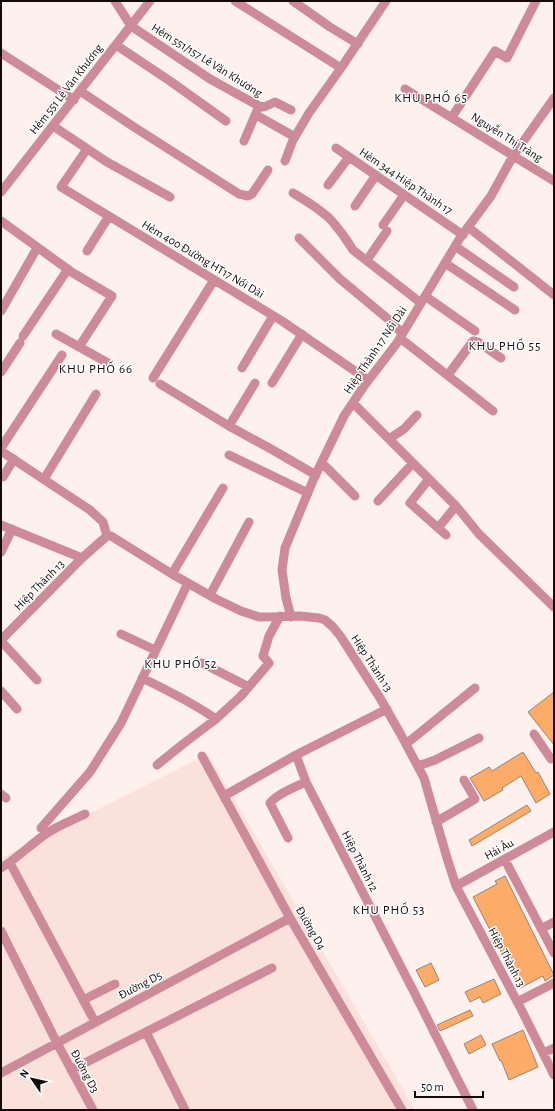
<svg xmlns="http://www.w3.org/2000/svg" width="555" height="1111" viewBox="0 0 555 1111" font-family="'Alegreya Sans',sans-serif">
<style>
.built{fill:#fbe1db}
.building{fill:#fdab68;stroke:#958478}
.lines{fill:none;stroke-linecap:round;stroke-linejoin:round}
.minor{stroke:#cd8a99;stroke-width:9}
.labels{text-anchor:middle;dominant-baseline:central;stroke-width:3;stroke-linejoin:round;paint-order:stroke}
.street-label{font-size:12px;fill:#130b0a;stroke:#fff}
.neighbourhood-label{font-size:13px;letter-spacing:1px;fill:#130b0a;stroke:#fff}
</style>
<rect width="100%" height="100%" fill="#fef0ec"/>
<path class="built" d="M208,754L415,1110H1V858Z"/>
<path class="building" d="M554,692V745L528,712Z
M523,752L536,773L538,772L550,794L536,803L521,776L502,788L503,790L484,801L470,778L489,767L492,771Z
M527,805L531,811L472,846L469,840Z
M505,876L554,975L545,981L543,976L520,988L473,897L497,884L495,881Z
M431,963L439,980L425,987L416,970Z
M494,979L501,994L483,1003L480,997L470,1002L465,992Z
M470,1010L473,1016L440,1031L437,1025Z
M523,1030L538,1067L509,1080L501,1060L500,1061L492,1044Z
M481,1035L486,1045L469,1054L464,1044Z"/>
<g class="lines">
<path class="minor" d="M115,1L131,26L210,79L259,106L244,141
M235,1L341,68L309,113L293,140L285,161
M293,1L330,27L358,44
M116,45L170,81L226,121
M1,53L74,100
M341,68L386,1
M405,89L554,181
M80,91L134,127L239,194L248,196L252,194L268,170
M259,106L264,107L275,102L291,110
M256,115L295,137
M452,117L495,51L507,58L536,1
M53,126L107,162L170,197
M336,148L463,235
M87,149L61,187L282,321L368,380
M328,185L349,157
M1,192L150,1
M293,193C306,201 320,209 331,220C339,229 347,240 353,250L421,303
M355,206L376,175
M1,221L73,273L112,296L79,347
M383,225L404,195
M468,227L554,295
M299,238L340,279L388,319L402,333
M455,246L514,287
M87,251L109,216
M367,260L387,231
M445,263L515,310
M425,296L475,331
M1,311L37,248
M56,334L108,363
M23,336L68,269
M400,338L493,411
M242,368L273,316
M1,372L20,343
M448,375L473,341H474L478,342L501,358
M153,378L214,280
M272,383L302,334
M160,384L229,426L271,449L316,475
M353,403L456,506L479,534L554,607
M229,426L255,383
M389,439L404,429L417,415
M1,448L62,355
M1,451L90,510L103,522L107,536
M229,455L308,493
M322,463L355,496
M3,477L14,459
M44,479L96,394
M429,479L410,503L446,535
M378,501L413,463
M1,525L82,558
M438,528L456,506
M1,552L12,529
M172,574L223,488
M210,595L249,522
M291,617L286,598L282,570L285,548L314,478L344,416L364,386L397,343L460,238L491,196L513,156L554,98
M121,634L155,650
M1,640L82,558L107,536H111L172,574L216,599L241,611L259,617L300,616L319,618L325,620L333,627L341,637L380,698L400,733L424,778L447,858L456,886L521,1009L554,1075
M1,641L37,680
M202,663L249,687
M142,678C167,690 193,703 216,719
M1,691L17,709
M387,709L296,755L306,782L415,994L473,1110
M534,734L551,759
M406,744L475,688
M202,756L290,918L402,1110
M157,765L183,744L216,719L241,696L269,663L263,656L269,636L280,616
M418,766L435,760L479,738
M1,794L6,798
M224,796L296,755
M436,822L475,799L464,780
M41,828L90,772L121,723L188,583
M288,838L270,803C277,794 295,787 306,782
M505,860L554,953
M10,863L95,1022
M1,868C16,859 29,846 43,836C56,826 71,821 85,814
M456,886L554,832
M541,929L554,922
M1,931L57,1043L93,1110
M83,1000L115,984
M517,1002L554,983
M146,1032L185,1110
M543,1053L554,1048
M71,1070L272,968
M1,1073L290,918"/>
</g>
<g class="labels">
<g class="street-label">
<text transform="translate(207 60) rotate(32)">Hẻm 551/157 Lê Văn Khương</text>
<text transform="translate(66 89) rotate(-52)">Hẻm 551 Lê Văn Khương</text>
<text transform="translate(507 137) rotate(32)">Nguyễn Thị Tràng</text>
<text transform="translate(406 181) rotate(34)">Hẻm 344 Hiệp Thành 17</text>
<text transform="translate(203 259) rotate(31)">Hẻm 400 Đường HT17 Nối Dài</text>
<text transform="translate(375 350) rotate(-56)">Hiệp Thành 17 Nối Dài</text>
<text transform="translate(39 585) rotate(-45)">Hiệp Thành 13</text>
<text transform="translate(372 663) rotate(57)">Hiệp Thành 13</text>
<text transform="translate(499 849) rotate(-29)">Hải Âu</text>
<text transform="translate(360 861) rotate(63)">Hiệp Thành 12</text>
<text transform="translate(311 928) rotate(60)">Đường D4</text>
<text transform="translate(507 957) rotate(62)">Hiệp Thành 13</text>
<text transform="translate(140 985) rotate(-28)">Đường D5</text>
<text transform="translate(85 1071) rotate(62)">Đường D3</text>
</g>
<g class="neighbourhood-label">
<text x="431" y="98">KHU PHỐ 65</text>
<text x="505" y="346">KHU PHỐ 55</text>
<text x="96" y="369">KHU PHỐ 66</text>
<text x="181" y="664">KHU PHỐ 52</text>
<text x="389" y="910">KHU PHỐ 53</text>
</g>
</g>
<rect width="555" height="1111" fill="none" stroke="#130b0a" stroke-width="4"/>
<g transform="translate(32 1079) rotate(304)" stroke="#ffffff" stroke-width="3" paint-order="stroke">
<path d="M0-3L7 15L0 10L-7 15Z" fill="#130b0a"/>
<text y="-6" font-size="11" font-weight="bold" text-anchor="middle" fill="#130b0a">N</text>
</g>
<path d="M415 1091v6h68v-6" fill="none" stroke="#130b0a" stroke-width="2"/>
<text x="421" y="1091" font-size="12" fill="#130b0a" stroke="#ffffff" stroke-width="3" paint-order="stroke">50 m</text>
</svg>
